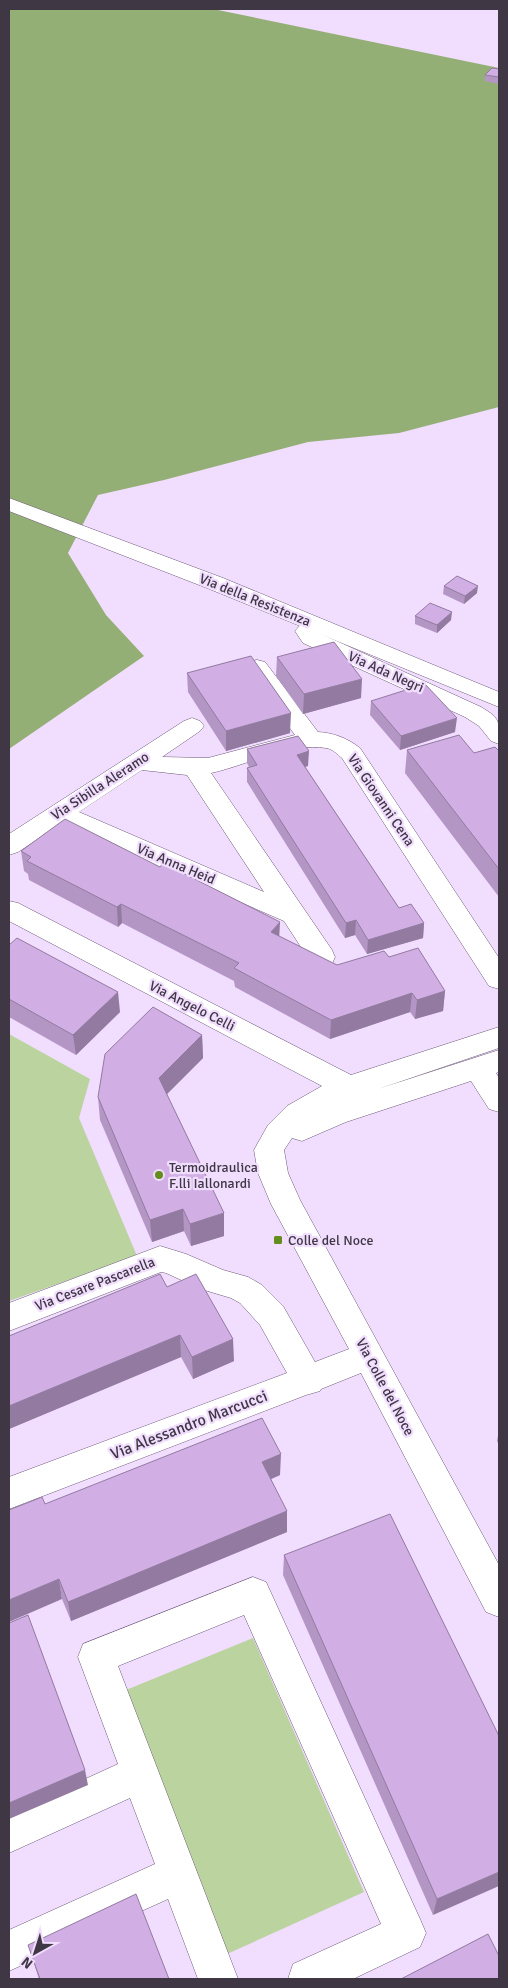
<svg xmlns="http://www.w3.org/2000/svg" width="508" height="1988" viewBox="0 0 508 1988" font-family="Signika,sans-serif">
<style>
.green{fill:#bbd49f}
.forest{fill:#94af76}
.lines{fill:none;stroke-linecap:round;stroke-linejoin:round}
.street-casing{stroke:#6c5a76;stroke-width:1}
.secondary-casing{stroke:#6c5a76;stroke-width:1}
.street{fill:#fff;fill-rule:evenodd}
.secondary{fill:#fff;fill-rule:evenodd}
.wall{fill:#b496c5}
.shaded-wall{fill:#927aa0}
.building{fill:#d1afe5;stroke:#927aa0}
.poi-dot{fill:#638d1c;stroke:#f1ddfe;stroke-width:2}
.labels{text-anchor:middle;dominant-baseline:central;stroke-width:4.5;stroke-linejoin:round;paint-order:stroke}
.street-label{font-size:14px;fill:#3f3744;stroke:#f1ddfe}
.poi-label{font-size:14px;fill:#3f3744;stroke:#f1ddfe;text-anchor:start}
.near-street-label{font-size:16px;fill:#3f3744;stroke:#f1ddfe}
</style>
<rect width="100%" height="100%" fill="#f1ddfe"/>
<path class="green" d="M9,1034L90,1079L79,1118L137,1256L9,1301Z
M253,1638L364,1892L227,1954L126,1690Z"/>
<path class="forest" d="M9,9H213L499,68V407L399,433L308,442L164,480L98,495L68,553L106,615L144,656L9,749Z"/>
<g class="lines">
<defs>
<path id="street" d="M314,617L322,619L325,624L319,633L481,707C501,719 499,721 499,744L491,741L479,726L465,717L303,643L295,631L306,619Z
M257,660L265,662L318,732C334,733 347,738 360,748L499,958V989L489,986L342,758C337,754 333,749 326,748C292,742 244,766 211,773L332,950L335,957L332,964L322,967L312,964L284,921L61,824L18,852L9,855V834L184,721L192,718L200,721L204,726L200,731L162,757L208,758L295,735L252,676L242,674L238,669L242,664ZM142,770L187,775L264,892L79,812Z
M9,901L18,903L351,1075L499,1027V1048L378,1089L499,1050V1072L496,1073L499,1078V1112L489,1109L471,1081L346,1122L302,1141L292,1138L284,1150L288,1173L300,1200L499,1565V1617L486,1612L361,1373L321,1389L320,1391L306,1395L9,1509V1477L287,1373L260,1325L240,1303L231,1298L201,1289L166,1273L161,1272L9,1331V1303L160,1246L186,1254L223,1270L248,1277L262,1285L283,1306L315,1362L349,1349L271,1204L258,1173L254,1150L268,1125L287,1106L322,1086L9,921Z
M253,1577L266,1582L420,1919L426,1933L420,1947L353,1979H288L293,1964L381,1924L244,1615L118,1666L238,1979H198L168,1899L9,1971V1930L155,1864L130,1798L9,1853V1814L118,1764L78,1657L83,1644Z"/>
<path id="secondary" d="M9,498L223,578L499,692V707L207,588L9,511Z"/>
</defs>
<use href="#street" class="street-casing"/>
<use href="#secondary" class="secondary-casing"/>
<use href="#street" class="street"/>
<use href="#secondary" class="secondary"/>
</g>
<path class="wall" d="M499,69V84L485,81V75Z
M444,586L477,593L464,604L443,594Z
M415,616L451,620L437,633L415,624Z
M277,657L361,698L303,714L276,676Z
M187,673L290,733L226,751L188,692Z
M371,701L455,732L400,750L370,715Z
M247,749L308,766L305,767L399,908L424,923L423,938L367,954L355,935L345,938L247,782V768L249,767L247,763Z
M407,750L474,753L499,751V897L405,773Z
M21,851L279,936L337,965L389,957L445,991L443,1011L415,1019L410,1012L330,1039L235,987L234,981L122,923L118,927L29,880L28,874L24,871Z
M9,945L120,1012L76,1055L9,1017Z
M202,1035L203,1058L167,1094L224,1236L191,1246L184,1231L152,1242L100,1120L98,1097Z
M167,1287L234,1361L193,1379L181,1357L9,1429V1336Z
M499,1430V1445L497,1441Z
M280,1475L271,1479L287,1532L71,1621L62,1599L45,1504Z
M284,1555L499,1736L433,1915L283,1575Z
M28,1945L169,1979H39Z"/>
<path class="shaded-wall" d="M478,586L477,593L464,604L465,596Z
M452,612L451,620L437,633V625Z
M362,679L361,698L303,714L304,694Z
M291,713L290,733L226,751V731Z
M457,718L455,732L400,750L401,736Z
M309,751L308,766L296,769L297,755Z
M121,904L122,923L118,927L117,907Z
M356,920L355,935L345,938L346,923Z
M280,922L279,942L271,932Z
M424,923L423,938L367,954L368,940Z
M445,991L443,1011L415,1019L417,1000Z
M118,992L120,1012L76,1055L73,1035Z
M412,993L410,1012L330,1039L331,1020Z
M202,1035L203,1058L160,1101L159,1078Z
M183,1209L184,1231L152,1242L150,1220Z
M224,1213V1236L191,1246L190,1224Z
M180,1335L181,1357L9,1429V1406Z
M233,1339L234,1361L193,1379L192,1357Z
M281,1454L280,1475L262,1483V1462Z
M287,1511V1532L71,1621L68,1602Z
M59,1579L62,1599L9,1622V1600Z
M85,1770L88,1785L9,1819V1803Z
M499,1872V1886L433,1915L437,1899Z"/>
<path class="building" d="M492,68L499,69V77L485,75Z
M457,576L478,586L465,596L444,586Z
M430,603L452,612L437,625L415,616Z
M334,642L362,679L304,694L277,657Z
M251,656L291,713L226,731L187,673Z
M425,684L457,718L401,736L371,701Z
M459,735L474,753L495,747L499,751V869L407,750Z
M298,736L309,751L297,755L399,908L411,904L424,923L368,940L356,920L346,923L247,768L257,765L247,749Z
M65,819L160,867L163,863L280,922L271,932L337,965L384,951L389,957L418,948L445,991L417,1000L412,993L331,1020L234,968L239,963L121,904L117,907L27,861L31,857L21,851Z
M17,938L118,992L73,1035L9,999V945Z
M153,1007L202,1035L159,1078L224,1213L190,1224L183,1209L150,1220L98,1097L105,1054Z
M160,1274L167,1287L196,1274L233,1339L192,1357L180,1335L9,1406V1336Z
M262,1418L281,1454L262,1462L287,1511L68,1602L59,1579L9,1600V1510L42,1497L45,1504Z
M390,1514L499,1736V1872L437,1899L284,1555Z
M28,1615L85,1770L9,1803V1623Z
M136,1894L169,1979H40L28,1945Z
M488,1934L499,1956V1979H401Z"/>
<g class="poi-dot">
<circle cx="159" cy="1175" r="5"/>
<rect x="273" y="1235" width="10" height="10" rx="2.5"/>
</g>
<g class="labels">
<g class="street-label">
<text transform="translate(255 600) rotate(22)">Via della Resistenza</text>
<text transform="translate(386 672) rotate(24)">Via Ada Negri</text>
<text transform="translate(100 786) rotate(-33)">Via Sibilla Aleramo</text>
<text transform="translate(381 800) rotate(56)">Via Giovanni Cena</text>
<text transform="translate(176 864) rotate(23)">Via Anna Heid</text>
<text transform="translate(192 1006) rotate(27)">Via Angelo Celli</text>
<text transform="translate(95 1284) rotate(-21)">Via Cesare Pascarella</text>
<text transform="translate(385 1387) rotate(62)">Via Colle del Noce</text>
</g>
<g class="poi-label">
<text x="169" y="1167">Termoidraulica<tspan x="169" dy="16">F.lli Iallonardi</tspan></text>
<text x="288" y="1240">Colle del Noce</text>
</g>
<g class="near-street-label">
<text transform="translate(189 1425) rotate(-21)">Via Alessandro Marcucci</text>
</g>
</g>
<rect width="508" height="1988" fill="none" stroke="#3f3744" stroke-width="20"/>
<g transform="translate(35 1953) rotate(219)" stroke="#f1ddfe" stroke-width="4" paint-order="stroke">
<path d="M0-4L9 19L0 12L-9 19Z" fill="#3f3744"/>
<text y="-8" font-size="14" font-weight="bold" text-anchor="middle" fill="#3f3744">N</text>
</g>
</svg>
